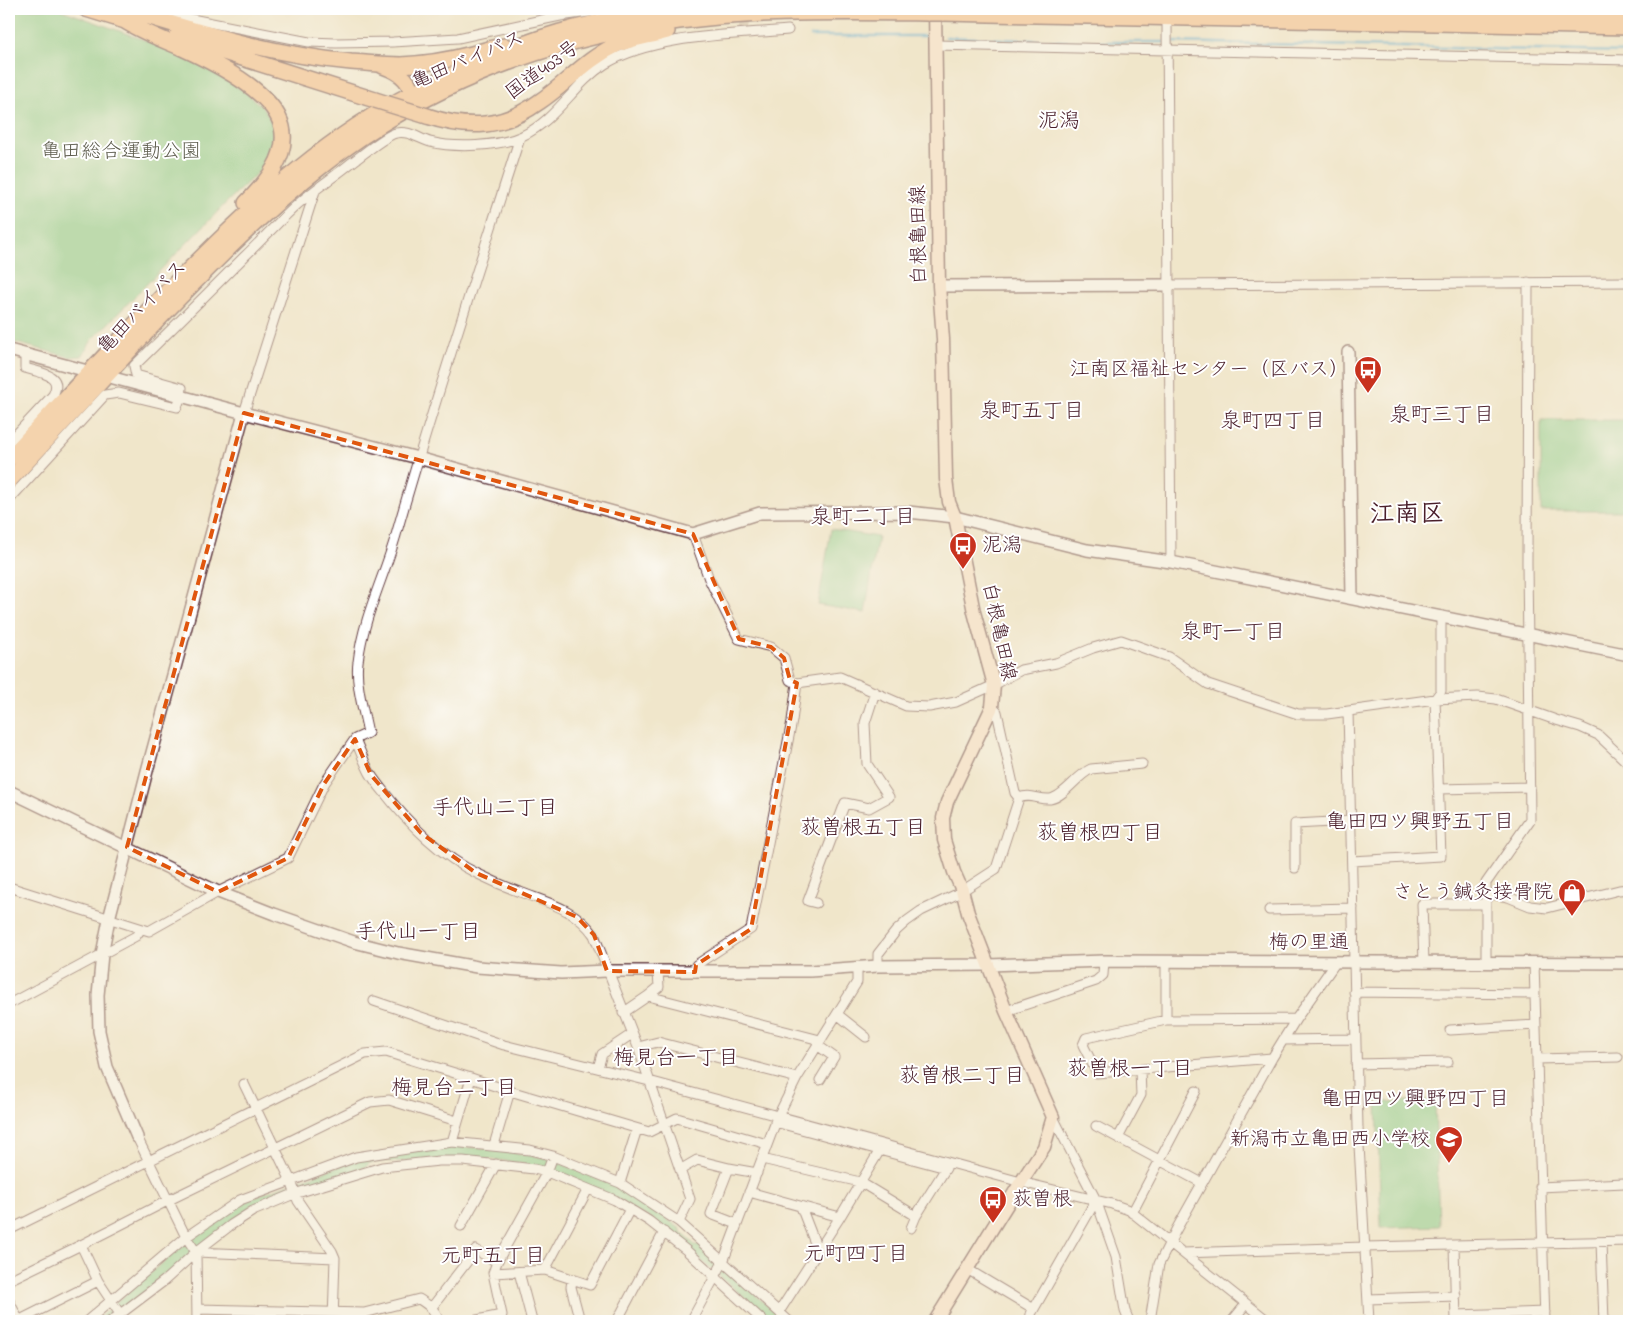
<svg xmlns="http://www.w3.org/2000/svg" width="1638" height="1330" viewBox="0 0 1638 1330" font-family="'Indie Flower','Klee One',sans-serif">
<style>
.green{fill:#81cd8b;stroke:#66765b}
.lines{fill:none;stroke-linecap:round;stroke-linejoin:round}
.stream{stroke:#58aad3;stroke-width:2.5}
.minor-tunnel{stroke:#cfbeab;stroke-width:9;stroke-dasharray:9 4.5;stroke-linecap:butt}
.minor-casing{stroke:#633d43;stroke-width:11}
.tertiary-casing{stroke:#633d43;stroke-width:14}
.secondary-casing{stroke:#633d43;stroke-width:15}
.trunk-casing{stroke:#633d43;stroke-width:18}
.minor{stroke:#fff;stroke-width:9}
.tertiary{stroke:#fff;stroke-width:11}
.secondary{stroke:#fde4d0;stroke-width:12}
.trunk{stroke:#f9bc89;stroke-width:15}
.trunk-bridge-casing{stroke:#633d43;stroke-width:18;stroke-linecap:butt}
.trunk-bridge{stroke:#f9bc89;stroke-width:15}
.marked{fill:none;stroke:#e0560e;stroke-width:4;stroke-dasharray:10 6;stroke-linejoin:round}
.labels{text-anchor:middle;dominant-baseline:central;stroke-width:4;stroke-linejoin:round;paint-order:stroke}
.street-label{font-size:20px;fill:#4a1f2b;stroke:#fff}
.park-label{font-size:20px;fill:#5d5c4d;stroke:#fff}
.poi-label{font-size:20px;fill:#4a1f2b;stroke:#fff;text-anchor:end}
.neighbourhood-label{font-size:21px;fill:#4a1f2b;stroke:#fff}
.district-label{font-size:25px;font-weight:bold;fill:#4a1f2b;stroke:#fff}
</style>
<rect width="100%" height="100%" fill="#fff"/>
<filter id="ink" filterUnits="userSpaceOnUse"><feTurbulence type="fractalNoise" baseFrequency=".02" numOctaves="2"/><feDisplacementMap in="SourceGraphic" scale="10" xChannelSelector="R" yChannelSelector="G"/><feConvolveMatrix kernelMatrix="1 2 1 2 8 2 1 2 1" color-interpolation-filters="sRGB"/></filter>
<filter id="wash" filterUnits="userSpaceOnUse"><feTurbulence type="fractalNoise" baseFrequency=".0096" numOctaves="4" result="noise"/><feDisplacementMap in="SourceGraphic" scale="20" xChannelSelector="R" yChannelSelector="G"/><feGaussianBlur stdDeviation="1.12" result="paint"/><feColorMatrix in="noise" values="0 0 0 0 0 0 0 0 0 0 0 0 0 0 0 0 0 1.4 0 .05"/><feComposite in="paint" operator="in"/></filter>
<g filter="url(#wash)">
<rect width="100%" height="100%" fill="#f0e6cb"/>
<path class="green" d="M9,9H59L172,50L224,77L249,95L265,110L273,126V150L265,166L229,200L92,340L82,356L70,357L9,341Z
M1541,420H1629V511H1541Z
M831,529L878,537L865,613L818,605Z
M1435,1100L1439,1226L1381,1228L1377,1102Z
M455,1147L483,1148L547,1158L609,1183L639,1199L681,1229V1232L695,1245H699L785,1321H772L652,1219L526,1164L498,1160L467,1158L392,1162L388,1161L369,1163L366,1167L258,1205L109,1321H95L210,1222L253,1197L356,1160L433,1148Z"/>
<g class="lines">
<path class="stream" d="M811,36H925
M946,37L1086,42H1164
M1170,42L1629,52"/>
</g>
</g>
<g filter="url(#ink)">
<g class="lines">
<path class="minor-tunnel" d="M743,29L747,11"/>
<defs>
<path id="minor" d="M156,12L309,42L336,43L393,42L458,38L560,16L610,9
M1167,24L1171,562
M936,45L1629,60
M1170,285L1629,282
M244,413L315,191
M9,442L53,395C64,374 40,373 25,368V355
M9,500L105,395L119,393L177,407L181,396L182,388L136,375L134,366C171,330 208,293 245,256C263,239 280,220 298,204C315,189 334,177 351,163C361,156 386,135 396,133C409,130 419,139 430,142C454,148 499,147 522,136C558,119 573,84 605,64C653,35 732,35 788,30
M693,534L709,579L739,639L771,647L784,658L790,680L797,683L840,677L906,706L929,707L956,702L994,685L1021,670L1056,663L1093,648L1121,640L1169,657L1208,684L1298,714H1327L1435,699L1478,697L1496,699L1556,720L1580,727L1598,735L1629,764
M1348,711L1358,1128L1369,1321
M355,739C360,750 364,762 370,773C374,780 379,786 384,792C408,823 442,857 478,874C492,881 506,887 520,892C548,903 576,909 594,935L638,1047L690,1199L679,1222
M1438,789L1530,787
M1019,798C1031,793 1038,800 1050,799C1064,797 1077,775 1091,769L1142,764
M1352,861L1441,856L1435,699L1441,691V616
M1295,868V824L1350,821
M9,887L149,931L218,892L288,858L324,784L355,739L368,733C364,712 355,683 358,662C363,618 384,577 396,535C434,401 478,269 520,137
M1486,893L1508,897L1530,906L1547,908L1619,890L1629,889
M816,903L808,901L845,803L869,808L889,797L867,764L865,723L875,692
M1269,910L1353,908
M1166,962V1020
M1424,963L1422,904H1486
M1486,963V883L1530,820L1527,563L1528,282
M1534,963L1545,1321
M878,966V954L896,931L907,921L921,911L959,893L996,869L1019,798L1015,793L997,712L992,707
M695,972L696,965L751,929L792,721L797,683
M1354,992L1535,994
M648,996L820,1040
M374,1001L504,1045L649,1081L1021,1182L1112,1204L1129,1210L1268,1321
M9,1004L136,936L141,929
M1006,1011L1096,981L1103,975L1104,961
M623,1013L648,996L659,987L658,972
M837,1014L866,1037
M1450,1030L1536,1025
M1283,1040L1355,1039
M817,1045L834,1057L820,1080
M638,1047L658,1042L797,1078
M1272,1058L1097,1073L1083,1045L1086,1038L1166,1020L1296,1019
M1537,1059L1618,1057
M1356,1064L1448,1062
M598,1068L602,1054L632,1034
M244,1084L291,1181L298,1201L332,1251L335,1258L333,1321
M1053,1117L1096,1200L1116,1257L1125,1311L1129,1321
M775,1122L946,1168L916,1216L911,1228
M1096,1126L1202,1183
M137,1137L186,1237L196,1252L197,1321
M1118,1138L1141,1095L1140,1070
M452,1142L471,1078
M494,1145L510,1091
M762,1159L860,1182L916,1216
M729,1168L711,1214L737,1224
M680,1170L697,1160L729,1168L757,1173
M620,1183L637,1129
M1540,1187L1624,1183
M749,1192L840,1217
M801,1207L818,1251
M1132,1213L1196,1091
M461,1226L496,1164
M9,1230L365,1054L386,1052L471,1078L510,1091L649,1132L677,1118L767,1144
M1601,1242L1604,1321
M81,1245L98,1281L120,1314
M1454,1245L1456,1321
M196,1252L335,1258
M1183,1253L1364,1247L1629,1241
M967,1269L1034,1309
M545,1270L588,1189
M519,1272L532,1321
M493,1273L545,1270L590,1285L630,1209
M9,1280L81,1245L169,1200L370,1102L389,1100L457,1121
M572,1280L571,1287L580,1321
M1368,1299L1456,1296
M9,1301L19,1321
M432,1307L476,1250L497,1262
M198,1309L364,1313L419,1299C428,1305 436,1310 439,1321
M779,1312L840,1217L880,1150
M1456,1315L1545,1312
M18,1321L98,1281
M87,1321L186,1237L240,1200L356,1157L452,1142L530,1150L553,1156L620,1183L679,1222L789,1321
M111,1321L164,1281L196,1252L231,1225L253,1211L294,1194L382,1167L439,1161H463L534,1169L547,1172L615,1200L649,1221L686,1250L763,1321
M472,1321L502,1315L493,1273L497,1262L547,1172L553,1156
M617,1321L664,1232
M691,1321L723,1262L778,1116L797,1078L857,982V967
M1030,1321L1031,1314L1096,1200
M1150,1321L1159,1264L1176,1230L1272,1058L1296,1019L1336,962
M1232,1321L1246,1304"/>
<path id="tertiary" d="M939,286L1170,285
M9,350L244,413L418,458L693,534L760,513L908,512L955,517L1087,550L1171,562L1629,655
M1348,352L1352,598
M9,791L218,892L274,914L354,942L398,953L477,967L561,973L607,971H810L878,966L989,965L1104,961L1629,963
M137,1137L107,1067L99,1031L98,995L102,954L109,919L147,771L244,413"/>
<path id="secondary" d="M935,9L939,286L943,339L946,479L949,502L955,517L974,612L994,685L992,707L947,802L943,818L944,840L954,872L962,890L968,913L1006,1011L1053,1117L1044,1147L1021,1182L935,1321"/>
<path id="trunk" d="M86,9L135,24
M123,9C198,32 272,55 351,62C368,63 384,65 401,65C424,64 449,60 472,54C483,51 493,47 505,46
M1317,9L1629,16
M942,13L1629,27
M125,21C143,32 161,39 180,47C211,61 274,91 282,127C289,156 265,184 246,203
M176,37L375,100
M383,66C400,72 415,82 411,103
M427,116C469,130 503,128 539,102C566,84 585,60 616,45C631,38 651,36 667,31
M9,459C71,392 132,325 198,261C262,197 332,134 413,93C437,80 461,71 486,61C498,56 509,49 521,45C574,25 633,14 689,9
M9,481C58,428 108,374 157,321C225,250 294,180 377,127C461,74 554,41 652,25C743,10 837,12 929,13"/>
</defs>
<use href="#minor" class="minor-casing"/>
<use href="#tertiary" class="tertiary-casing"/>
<use href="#secondary" class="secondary-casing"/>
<use href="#trunk" class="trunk-casing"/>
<use href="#minor" class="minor"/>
<use href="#tertiary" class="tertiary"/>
<use href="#secondary" class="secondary"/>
<use href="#trunk" class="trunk"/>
<defs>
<path id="trunk-bridge" d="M929,13H942
M375,100L427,116"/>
</defs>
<use href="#trunk-bridge" class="trunk-bridge-casing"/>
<use href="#trunk-bridge" class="trunk-bridge"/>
</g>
</g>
<path d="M0 0H1638V1330H0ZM244,413L693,534L739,639L771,647L784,658L790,680L797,683L751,929L696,965L695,972L607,971L594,935L577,917L476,873L421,833L371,775L355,739L324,784L288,858L218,892L127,847Z" fill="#f0e6cb" fill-opacity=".55" fill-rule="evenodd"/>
<path class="marked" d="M244,413L693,534L739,639L771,647L784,658L790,680L797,683L751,929L696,965L695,972L607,971L594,935L577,917L476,873L421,833L371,775L355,739L324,784L288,858L218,892L127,847Z"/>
<defs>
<symbol id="bus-pin" viewBox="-11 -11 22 30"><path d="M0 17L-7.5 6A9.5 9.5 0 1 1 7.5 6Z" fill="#c8321e" stroke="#fff"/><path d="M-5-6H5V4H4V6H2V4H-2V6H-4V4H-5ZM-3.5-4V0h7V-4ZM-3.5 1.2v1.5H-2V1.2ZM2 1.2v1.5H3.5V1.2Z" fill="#fff"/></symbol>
<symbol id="shop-pin" viewBox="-11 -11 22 30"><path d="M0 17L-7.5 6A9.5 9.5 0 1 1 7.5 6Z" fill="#c8321e" stroke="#fff"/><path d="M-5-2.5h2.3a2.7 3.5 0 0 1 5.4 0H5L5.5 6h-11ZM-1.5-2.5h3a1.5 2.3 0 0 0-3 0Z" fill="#fff"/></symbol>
<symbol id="school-pin" viewBox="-11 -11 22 30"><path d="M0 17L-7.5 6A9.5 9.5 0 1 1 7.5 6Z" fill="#c8321e" stroke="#fff"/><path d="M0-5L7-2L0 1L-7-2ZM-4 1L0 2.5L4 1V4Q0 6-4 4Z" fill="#fff"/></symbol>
</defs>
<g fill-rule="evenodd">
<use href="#bus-pin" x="1352" y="354" width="32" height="43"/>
<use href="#bus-pin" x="947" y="530" width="32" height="43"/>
<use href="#shop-pin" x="1556" y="877" width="32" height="43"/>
<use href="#school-pin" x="1433" y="1124" width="32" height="43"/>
<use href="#bus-pin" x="977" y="1184" width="32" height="43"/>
</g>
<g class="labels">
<g class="street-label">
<text transform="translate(468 61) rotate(-23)">亀田バイパス</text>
<text transform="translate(543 71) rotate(-36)">国道403号</text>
<text transform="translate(920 235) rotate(-91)">白根亀田線</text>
<text transform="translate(143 308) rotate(-47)">亀田バイパス</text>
<text transform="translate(998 632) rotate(78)">白根亀田線</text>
<text x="1309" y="943">梅の里通</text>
</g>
<g class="park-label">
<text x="121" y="152">亀田総合運動公園</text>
</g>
<g class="poi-label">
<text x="1349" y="370">江南区福祉センター（区バス）</text>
<text x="982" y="546" text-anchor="start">泥潟</text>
<text x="1553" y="893">さとう鍼灸接骨院</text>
<text x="1430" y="1140">新潟市立亀田西小学校</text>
<text x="1012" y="1200" text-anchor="start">荻曽根</text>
</g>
<g class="neighbourhood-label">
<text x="1059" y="122">泥潟</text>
<text x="1032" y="412">泉町五丁目</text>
<text x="1442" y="416">泉町三丁目</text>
<text x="1273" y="422">泉町四丁目</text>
<text x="863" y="518">泉町二丁目</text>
<text x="1233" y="633">泉町一丁目</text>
<text x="495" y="809">手代山二丁目</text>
<text x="1420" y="823">亀田四ツ興野五丁目</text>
<text x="863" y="829">荻曽根五丁目</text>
<text x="1100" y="834">荻曽根四丁目</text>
<text x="418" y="933">手代山一丁目</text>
<text x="676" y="1059">梅見台一丁目</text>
<text x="1130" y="1070">荻曽根一丁目</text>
<text x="962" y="1077">荻曽根二丁目</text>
<text x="454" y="1089">梅見台二丁目</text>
<text x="1415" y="1100">亀田四ツ興野四丁目</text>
<text x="856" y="1255">元町四丁目</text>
<text x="493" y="1257">元町五丁目</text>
</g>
<g class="district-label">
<text x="1407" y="515">江南区</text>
</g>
</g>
<rect width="1638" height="1330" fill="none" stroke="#fff" stroke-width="30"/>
</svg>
